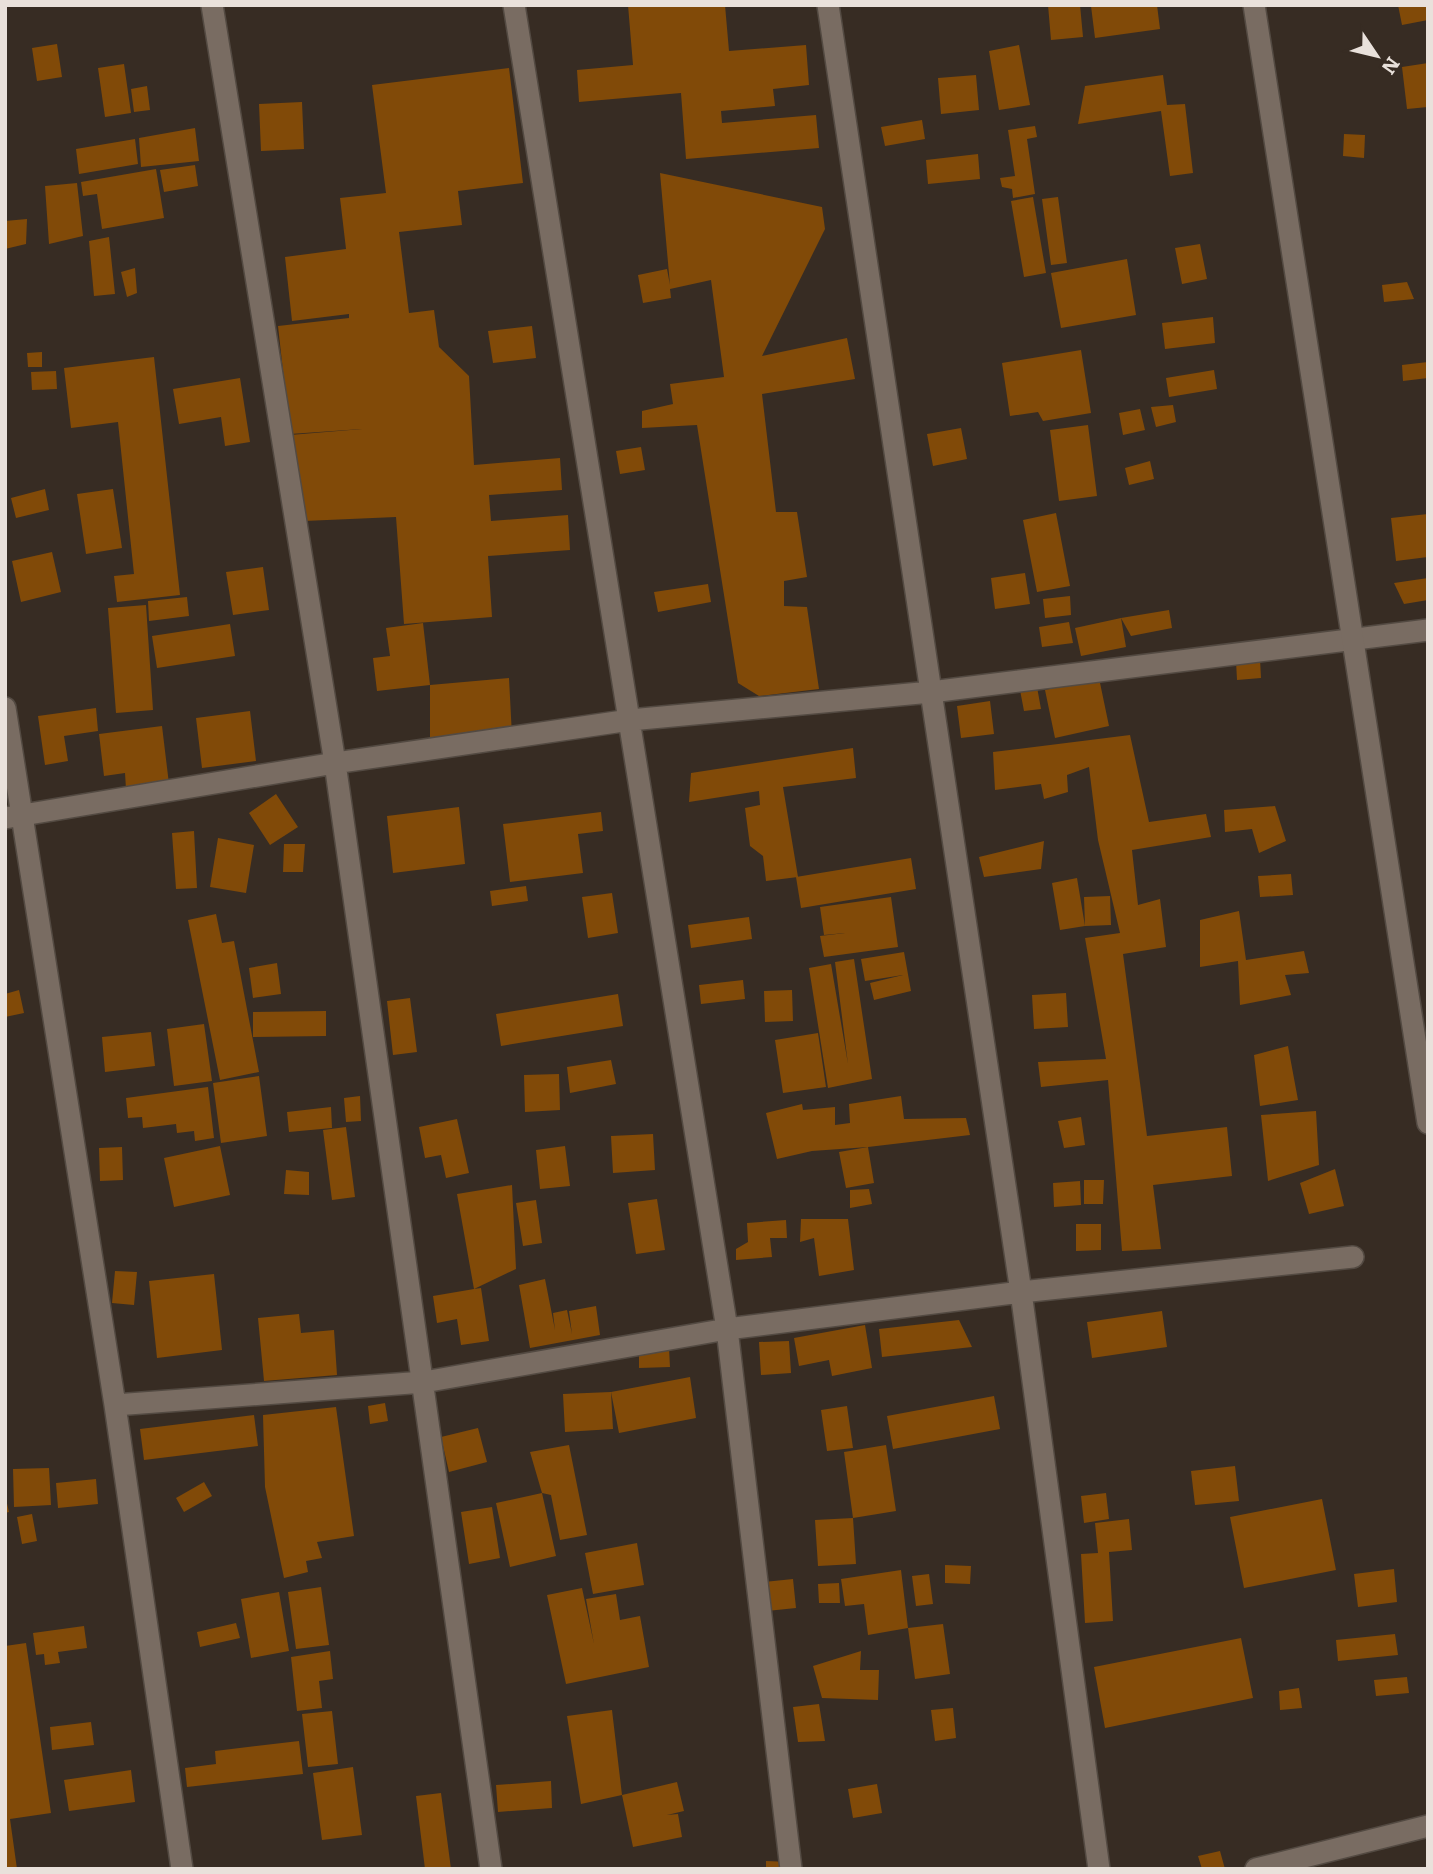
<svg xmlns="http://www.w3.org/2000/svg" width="1433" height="1874" viewBox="0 0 1433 1874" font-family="Literata,serif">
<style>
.building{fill:#814a08}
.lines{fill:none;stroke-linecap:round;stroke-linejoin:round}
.street-casing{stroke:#534a42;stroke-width:24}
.secondary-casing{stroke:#534a42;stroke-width:24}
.street{stroke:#796c62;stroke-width:21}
.secondary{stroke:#796c62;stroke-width:21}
</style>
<rect width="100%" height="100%" fill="#372c23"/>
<path class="building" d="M628,5H725L729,51L806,45L809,85L773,89L775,106L721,111L722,123L816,115L819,148L686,159L681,93L579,102L577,70L633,65Z
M1048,5H1080L1083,37L1051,40Z
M1157,5L1160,29L1095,38L1091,6Z
M1398,5H1428V20L1402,25Z
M57,44L62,77L37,81L32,48Z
M1019,45L1030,105L999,110L989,51Z
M1428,63V107L1407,109L1402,67Z
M124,64L131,113L105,117L98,68Z
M509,68L523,183L458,191L462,225L399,232L409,313L434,310L439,347L469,376L474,465L560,458L562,490L489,495L491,521L568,515L570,550L488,556L492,617L404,624L396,517L304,521L290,435L362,429L290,434L278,326L349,318V314L292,321L285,257L346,249L340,198L386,193L372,85Z
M976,75L979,110L941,114L938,78Z
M1163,75L1167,105L1185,104L1193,173L1170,176L1161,111L1078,124L1085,86Z
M147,86L150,110L134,112L131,89Z
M302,102L304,149L261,151L259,104Z
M922,120L925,139L885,146L881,127Z
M1035,126L1037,137L1027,139L1035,194L1013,198L1012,189L1002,187L1000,178L1015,176L1008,130Z
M195,128L199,161L141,167L139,138Z
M1344,134L1365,135L1364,158L1343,156Z
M135,139L138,164L79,174L76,149Z
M978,154L980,179L928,184L926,160Z
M195,165L198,186L164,192L160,170Z
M156,169L164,218L102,229L97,194L83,196L81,182Z
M660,173L822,207L825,229L762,356L847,338L855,379L762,394L776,512H797L807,577L784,581V606L807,607L819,689L759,696L738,683L697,425L642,428V411L673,404L670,384L724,377L711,280L670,289L671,298L643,303L638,275L667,269L670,285Z
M77,183L83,236L49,244L45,186Z
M1033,197L1046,273L1024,277L1011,201Z
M1058,197L1067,263L1051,265L1042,199Z
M27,219L26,244L5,249V221Z
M109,237L115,294L94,296L89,241Z
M1200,244L1207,279L1182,284L1175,248Z
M1127,259L1136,315L1061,328L1051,273Z
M135,268L137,293L127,297L121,272Z
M1407,282L1414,299L1384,302L1382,285Z
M1213,317L1215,343L1165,349L1162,323Z
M532,326L536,358L493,363L488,331Z
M1081,350L1091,413L1043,421L1038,412L1010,416L1002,363Z
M42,352V367H28L27,353Z
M154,357L180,595L117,602L114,576L134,574L118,422L71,428L64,368Z
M1428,362V378L1403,381L1402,365Z
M1214,370L1217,389L1169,397L1166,378Z
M56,371L57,389L32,390L31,372Z
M240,378L250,442L225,446L221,417L179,424L173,389Z
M1173,405L1176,422L1156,427L1151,407Z
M1140,409L1145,430L1123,435L1119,413Z
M1088,425L1097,496L1059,501L1050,430Z
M961,428L967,459L933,466L927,434Z
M641,447L645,470L620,474L616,451Z
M1150,461L1154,479L1129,485L1125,468Z
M45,489L49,510L16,518L11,498Z
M113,489L122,548L86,554L77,494Z
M1056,513L1070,586L1037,592L1023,520Z
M1428,514V557L1396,561L1391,518Z
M52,552L61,592L21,602L12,561Z
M263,567L269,610L233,615L226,572Z
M1025,573L1030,604L995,609L991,578Z
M1428,578V600L1404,604L1394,583Z
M708,584L711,602L658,612L654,592Z
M1070,596L1071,615L1045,618L1043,599Z
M187,597L189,616L149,621L148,601Z
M146,605L153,710L116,713L108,608Z
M1169,610L1172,628L1131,636L1121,618Z
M1121,618L1126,647L1081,656L1075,628Z
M1069,622L1073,643L1042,647L1039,627Z
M423,623L430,685L509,678L512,736L430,741V685L377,691L373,658L390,656L386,628Z
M230,624L235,656L157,668L152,636Z
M1260,659L1261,678L1237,680L1236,661Z
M1099,678L1109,726L1055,738L1045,690Z
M1037,687L1041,709L1024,711L1020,690Z
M990,701L994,734L961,738L957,706Z
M96,708L98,731L64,736L68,761L45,765L38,716Z
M250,711L256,761L202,768L196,718Z
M162,726L169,784L126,789L125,773L104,776L99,734Z
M1130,735L1149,822L1206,814L1211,837L1132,850L1138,905L1160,899L1166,947L1123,954L1147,1136L1227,1127L1232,1176L1153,1185L1161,1249L1122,1251L1108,1080L1041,1087L1038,1062L1106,1059L1085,938L1120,933L1098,840L1089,767L1067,775L1068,792L1044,799L1041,784L995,790L993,752Z
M853,748L856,778L783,787L798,877L766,881L763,856L750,846L745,808L760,805L759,791L689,802L691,773Z
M276,794L298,827L270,845L249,813Z
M1275,806L1286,841L1259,853L1252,829L1225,832L1224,810Z
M459,807L465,864L393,873L387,816Z
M601,812L603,831L578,834L583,873L510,882L503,824Z
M194,831L197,888L176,889L172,833Z
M218,838L254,845L246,893L210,887Z
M1044,841L1041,869L984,877L979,857Z
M284,844H305L303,872H283Z
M911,858L916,889L801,908L796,877Z
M1291,874L1293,895L1260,897L1258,876Z
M1077,878L1085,926L1060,930L1052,883Z
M526,886L528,901L492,906L490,891Z
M612,893L618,933L588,938L582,897Z
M1110,896L1111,925L1085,926L1084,897Z
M891,897L898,947L824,957L820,936L845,933L824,935L820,907Z
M1239,911L1246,960L1304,951L1309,973L1285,975L1291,995L1240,1005L1238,961L1200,967V920Z
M216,914L222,943L234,941L259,1072L220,1080L188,920Z
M749,917L752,939L691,948L688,925Z
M904,952L911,991L874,1000L870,983L903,975L865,981L861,959Z
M854,959L872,1079L828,1088L809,968L831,964L848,1064L835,962Z
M277,963L281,994L253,998L249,968Z
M743,980L745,999L701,1004L699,985Z
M19,990L24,1013L5,1017V994Z
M792,990L793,1021L765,1022L764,991Z
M1066,993L1068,1027L1034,1029L1032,995Z
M618,994L623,1026L501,1046L496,1014Z
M410,998L417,1052L393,1055L387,1001Z
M326,1011V1036L253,1037V1012Z
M204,1024L212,1081L174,1086L167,1029Z
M151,1032L155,1066L105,1072L102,1037Z
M818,1033L826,1087L783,1093L775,1040Z
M1288,1046L1298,1100L1260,1106L1254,1055Z
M611,1060L616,1084L570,1093L567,1067Z
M559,1074L560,1110L525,1112L524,1075Z
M259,1076L267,1136L221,1143L213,1083Z
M208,1087L214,1138L195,1141L194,1131L177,1133L176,1124L143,1128L142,1117L128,1118L126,1098Z
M360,1096L361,1121L346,1122L344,1098Z
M901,1096L904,1119L966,1118L970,1135L868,1147L874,1183L846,1188L839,1152L868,1147L812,1151L777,1159L766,1113L802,1104L803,1110L835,1107V1125L850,1123L849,1104Z
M331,1107L332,1128L289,1132L287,1112Z
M1316,1111L1319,1165L1268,1181L1261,1115Z
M1081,1117L1085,1145L1064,1148L1058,1121Z
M457,1119L469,1173L446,1178L441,1155L425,1158L419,1127Z
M346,1127L355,1197L332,1200L323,1130Z
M653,1134L655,1170L613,1173L611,1136Z
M220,1146L230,1195L174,1207L164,1158Z
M565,1146L570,1186L540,1189L536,1150Z
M122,1147L123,1180L100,1181L99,1148Z
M1335,1169L1344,1206L1309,1214L1300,1183Z
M286,1170L309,1172V1195L284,1194Z
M1084,1180H1104L1103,1204H1084Z
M1080,1181L1081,1205L1054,1207L1053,1183Z
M512,1185L516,1269L474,1289L481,1288L489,1341L461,1345L457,1319L437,1323L433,1296L474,1289L457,1194Z
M869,1189L872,1204L850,1208V1190Z
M657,1199L665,1250L636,1254L628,1203Z
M536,1200L542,1243L523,1246L516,1203Z
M801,1219H848L854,1270L819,1276L814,1238L800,1242Z
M786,1220L787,1238H770L772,1257L736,1260V1249L748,1242L747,1223Z
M1076,1224H1101V1250L1076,1251Z
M115,1271L137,1272L134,1305L112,1303Z
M214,1274L222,1350L157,1358L149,1281Z
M545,1279L555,1330L553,1313L567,1310L572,1334L569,1311L596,1306L600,1335L530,1348L519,1285Z
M1162,1311L1167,1347L1092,1358L1087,1322Z
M299,1314L301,1333L334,1330L337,1375L264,1381L258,1318Z
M959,1320L972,1347L882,1357L879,1329Z
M865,1325L872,1368L832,1376L829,1360L799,1366L794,1338Z
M789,1341L791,1373L761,1375L759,1342Z
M669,1348L670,1367L639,1368V1349Z
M690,1377L696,1418L619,1433L611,1392Z
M611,1392L613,1429L565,1432L563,1394Z
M994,1396L1000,1429L893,1449L887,1416Z
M385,1403L388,1421L370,1424L368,1406Z
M847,1406L853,1448L827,1451L821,1410Z
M336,1407L354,1536L317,1542L322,1558L306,1561L308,1572L284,1578L265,1487L263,1415Z
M254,1415L258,1446L144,1460L140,1429Z
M478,1428L487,1462L449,1472L441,1437Z
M569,1445L587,1535L560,1540L551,1495L542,1493L530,1452Z
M886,1445L896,1511L853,1518L844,1452Z
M1235,1466L1239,1501L1195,1505L1191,1471Z
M49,1468L51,1505L14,1507L13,1469Z
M96,1479L98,1504L58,1508L56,1483Z
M204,1482L212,1496L184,1512L176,1498Z
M542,1493L556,1556L510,1567L496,1503Z
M1106,1493L1109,1519L1084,1523L1081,1496Z
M5,1495L9,1512L5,1513Z
M1322,1499L1336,1570L1244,1588L1230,1517Z
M492,1507L500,1558L469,1564L461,1512Z
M32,1514L37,1541L22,1544L17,1517Z
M853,1518L856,1564L818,1566L815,1520Z
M1129,1519L1132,1550L1109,1552L1113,1621L1085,1623L1081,1554L1098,1553L1095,1523Z
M637,1543L644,1585L593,1594L585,1553Z
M945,1565L971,1566L970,1584L945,1583Z
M1394,1569L1397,1602L1358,1607L1354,1574Z
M901,1570L908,1628L868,1635L864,1604L845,1606L841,1579Z
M929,1574L933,1604L916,1606L912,1576Z
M793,1579L796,1608L767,1611L764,1582Z
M839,1583L840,1603H819L818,1584Z
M321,1587L329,1645L296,1649L288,1592Z
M582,1588L594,1644L586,1599L616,1594L620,1620L640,1616L649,1667L566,1684L547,1595Z
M279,1592L289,1651L251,1658L241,1599Z
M236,1623L240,1638L200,1647L197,1632Z
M943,1624L950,1674L915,1679L908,1628Z
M84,1626L87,1648L58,1652L60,1663L45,1665L44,1654L36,1655L33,1633Z
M1395,1634L1398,1655L1338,1661L1336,1640Z
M1241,1638L1253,1698L1105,1728L1094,1667Z
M26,1643L51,1813L10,1819L17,1869H5V1646Z
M330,1651L333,1679L319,1681L322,1708L297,1711L291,1657Z
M861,1651L860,1670H879L878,1700L822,1698L813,1666Z
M1407,1677L1409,1693L1376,1696L1374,1680Z
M1299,1688L1302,1708L1280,1710L1279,1691Z
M819,1704L825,1741L798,1742L793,1707Z
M953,1708L956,1738L935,1741L931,1710Z
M612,1710L622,1795L581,1804L567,1716Z
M332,1711L338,1764L308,1767L302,1714Z
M91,1722L94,1745L52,1750L50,1727Z
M299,1741L303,1774L187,1787L185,1768L216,1764L215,1751Z
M353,1767L362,1835L322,1840L313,1773Z
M131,1770L135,1802L69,1811L64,1780Z
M551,1781L552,1808L498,1812L496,1785Z
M677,1782L684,1811L667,1815L678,1814L682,1837L633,1847L622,1795Z
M877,1784L882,1813L853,1818L848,1789Z
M441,1793L451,1869H425L416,1796Z
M1220,1851L1225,1869H1202L1198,1856Z
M766,1861L790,1862V1869H766Z"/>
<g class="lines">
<defs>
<path id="street" d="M212,5L335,763L491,1869
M514,5L727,1329L791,1869
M828,5L1021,1292L1099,1869
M5,708L115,1405L182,1869
M5,818L335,763L630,720L931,692L1428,630
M115,1405L424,1382L727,1329L1021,1292L1353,1257
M1256,1869L1428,1826"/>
<path id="secondary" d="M1254,5L1428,1123"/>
</defs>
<use href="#street" class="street-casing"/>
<use href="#secondary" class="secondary-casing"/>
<use href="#street" class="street"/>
<use href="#secondary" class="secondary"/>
</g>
<rect width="1433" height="1874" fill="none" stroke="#e9e1db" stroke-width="14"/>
<g transform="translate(1377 56) rotate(125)" stroke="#372c23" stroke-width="5" paint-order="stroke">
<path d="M0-5L12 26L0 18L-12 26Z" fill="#e9e1db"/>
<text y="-10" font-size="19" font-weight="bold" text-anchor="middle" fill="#e9e1db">N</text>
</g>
</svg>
